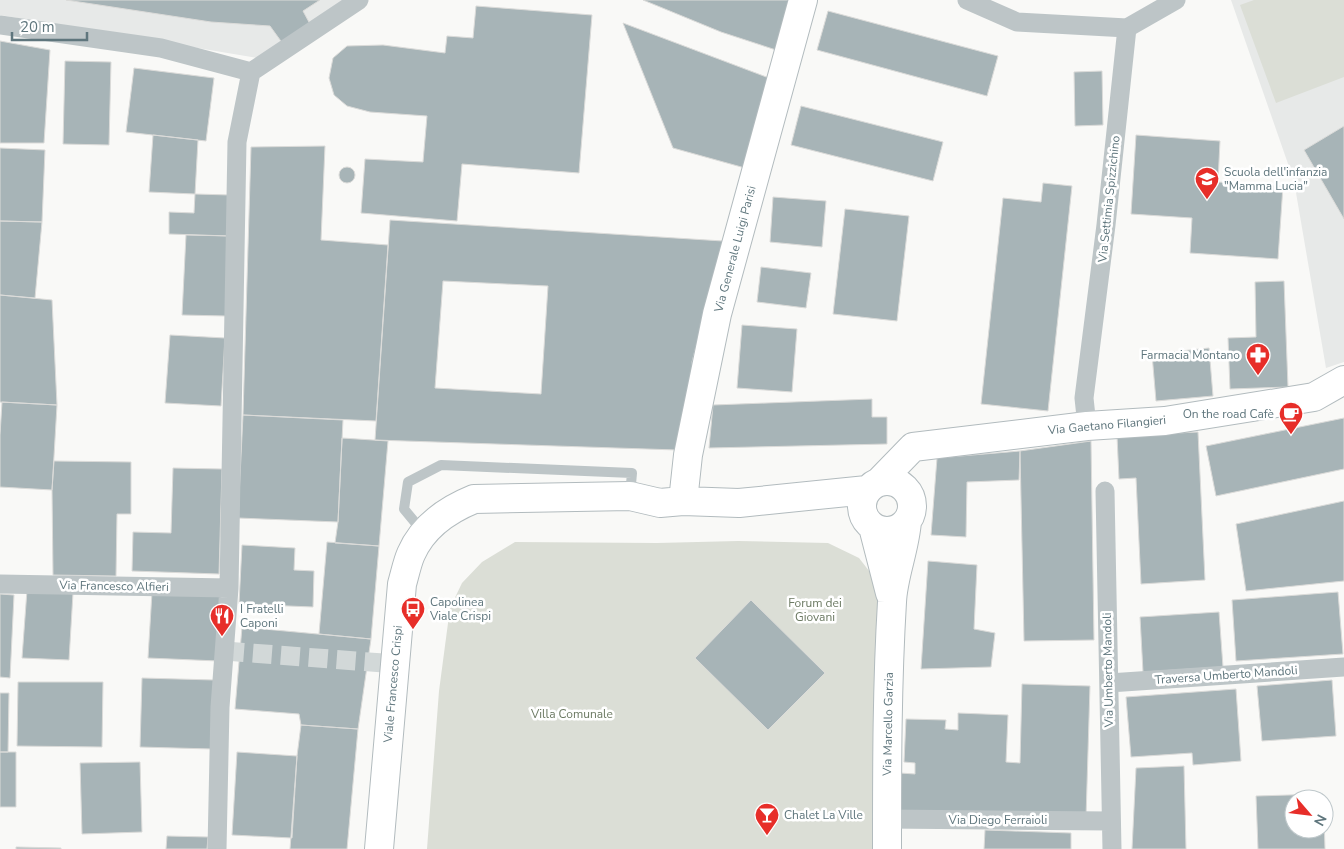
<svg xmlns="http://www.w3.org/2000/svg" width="1344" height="849" viewBox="0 0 1344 849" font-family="'Nunito Sans',sans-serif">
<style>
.built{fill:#e7e9e8}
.green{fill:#dbded6}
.building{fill:#a7b4b7;stroke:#dbdbd9;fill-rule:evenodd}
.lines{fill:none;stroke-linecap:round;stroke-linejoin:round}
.street-tunnel{stroke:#d2d8d8;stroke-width:19;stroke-dasharray:19 9;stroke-linecap:butt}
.secondary-casing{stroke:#b2bbbe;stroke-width:30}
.lane{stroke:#bdc5c7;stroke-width:10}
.street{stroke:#bdc5c7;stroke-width:19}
.secondary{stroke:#fff;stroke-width:28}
.labels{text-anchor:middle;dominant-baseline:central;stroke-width:5;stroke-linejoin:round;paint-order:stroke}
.poi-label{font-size:12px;fill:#5f767d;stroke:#fff;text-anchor:start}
.street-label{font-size:12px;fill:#5f767d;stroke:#fff}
.park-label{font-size:12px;fill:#6c7a63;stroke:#fff}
</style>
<rect width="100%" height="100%" fill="#f9f9f7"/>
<path class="built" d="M0,0H343L257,58L0,15Z
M1231,0H1344V362L1326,368L1294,181Z"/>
<path class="green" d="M1254,0H1344V77L1276,103L1240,5Z
M738,541L828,543L859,558L880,585L875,849H427L439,691L450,608L462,583L482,562L515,542L657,543Z"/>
<path class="building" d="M66,0H320L303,11L310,24L283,44L270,26L211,22Z
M643,0H793L776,50L721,32Z
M476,6L592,15L579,173L462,164L457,221L361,213L365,159L423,162L427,116L370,112L347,106L334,95L329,78L333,58L347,46L383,45L445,53L447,36L473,38Z
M828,11L998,56L987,96L817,50Z
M623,23L769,78L745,168L673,148Z
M0,41L50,50L44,143H0Z
M65,61L111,62L109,145L63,144Z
M134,68L214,78L206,141L126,132Z
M1102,71L1103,125L1075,126L1074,72Z
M801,106L943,142L933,181L791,145Z
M1344,126V219L1304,150Z
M153,135L198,140L195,194L149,192Z
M1136,135L1220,141L1218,182L1283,186L1278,259L1190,253L1192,218L1131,214Z
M325,146L321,240L388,245L376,421L243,415L251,147Z
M0,148L45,150L42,222L0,221Z
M339 175a8 8 0 1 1 16 0a8 8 0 1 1-16 0Z
M1043,183L1072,186L1048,411L981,404L1003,198L1041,202Z
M195,194L230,195V236L169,234V212L194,213Z
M773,197L826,201L822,247L770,242Z
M845,209L909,216L897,321L833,314Z
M390,220L723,241L692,362L694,386L677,450L375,440ZM443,281L548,286L541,394L435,388Z
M0,221L42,222L35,298L0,295Z
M186,235L230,236L226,316L182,315Z
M761,267L811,273L806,308L757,302Z
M1284,281L1288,387L1230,389L1228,338L1256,337L1255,282Z
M0,295L52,300L57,405L0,402Z
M742,325L797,329L792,392L737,388Z
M170,335L225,338L221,406L165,403Z
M1209,348L1213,396L1156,401L1152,354Z
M872,399V417H887V444L709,448L713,405Z
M2,402L57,405L52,490L0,487V435Z
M243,415L343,420L338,522L238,518Z
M1344,418V469L1216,496L1206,446Z
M1198,432L1205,580L1141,584L1136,478L1119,479L1117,436Z
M342,438L388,441L379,546L335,543L338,522Z
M1091,441L1094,640L1024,641L1020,451Z
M1020,451L1019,480L967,482L966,537L931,535L937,458Z
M54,461L131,462V514H117L116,576L53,575L52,490Z
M173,468L222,469L219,574L132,571L133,532L171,533Z
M1344,501V581L1246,591L1236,524Z
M327,542L379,546L371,639L319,634Z
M242,545L295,548L294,570L314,571L313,607L239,604Z
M928,561L977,565L974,629L995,633L991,667L921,669Z
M27,590L73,593L69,660L22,658Z
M152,592L221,596L218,661L148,658Z
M1338,592L1343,654L1236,661L1232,600Z
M0,594L14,595L10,678L0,677Z
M751,600L825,673L768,730L695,658Z
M1219,612L1223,667L1143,672L1140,617Z
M242,627L371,639L358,729L301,725L299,714L235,709Z
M142,678L214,680L212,749L140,747Z
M1332,680L1336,736L1262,741L1257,686Z
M18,682H103L102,747L17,746Z
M1022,684L1090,686L1086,818L899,812L900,773L915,774V763L904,762L906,719L946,720L945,729L958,730V713L1008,715L1006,762L1020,763Z
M1236,689L1241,761L1193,765L1192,753L1131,757L1126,697Z
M0,693H9L8,752H0Z
M301,725L358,729L347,849H290L297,756Z
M0,752H16V807H0Z
M237,752L297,756L292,838L232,835Z
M140,762L142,832L82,834L80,763Z
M1184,766L1186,849H1132L1136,768Z
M1323,794V799H1294V829H1324V817L1325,849H1258L1256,796Z
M985,830L1071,833V849H984Z
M167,836L208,837L207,849H166Z
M16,847L61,848V849H16Z"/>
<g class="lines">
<path class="street-tunnel" d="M225,651L409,665"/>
<defs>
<path id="secondary" d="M862 506a25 25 0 1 1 50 0a25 25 0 1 1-50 0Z
M879,482L913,447L1087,426L1165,421L1314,397L1344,380
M683,501L688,455L717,314L803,0
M873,527L890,593
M379,849L402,584C405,574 407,563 411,554C423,526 447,510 474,499L630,496L660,503L683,501L739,503L867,490
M887,849C887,767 887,684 892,602C893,576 905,549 907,521"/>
</defs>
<use href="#secondary" class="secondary-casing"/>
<path class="lane" d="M423,532L404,509L408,482L441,465L632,473L630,495"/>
<path class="street" d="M967,0L1017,22L1127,28
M0,25L161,48L251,72
M1127,28L1176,0
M1087,426L1084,398L1106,225L1127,28
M1105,491L1112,849
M0,584L229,588
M1109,683L1344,667
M886,819L1111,821
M217,849L220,707L229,588L237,142L251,72L359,0"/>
<use href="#secondary" class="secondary"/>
</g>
<defs>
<symbol id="school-pin" viewBox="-11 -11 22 30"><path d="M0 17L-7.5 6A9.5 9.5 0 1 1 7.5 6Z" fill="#e72e29" stroke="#fff"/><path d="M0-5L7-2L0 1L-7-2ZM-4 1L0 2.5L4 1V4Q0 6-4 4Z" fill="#fff"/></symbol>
<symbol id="pharmacy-pin" viewBox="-11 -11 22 30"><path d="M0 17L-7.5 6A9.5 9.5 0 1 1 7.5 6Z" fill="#e72e29" stroke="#fff"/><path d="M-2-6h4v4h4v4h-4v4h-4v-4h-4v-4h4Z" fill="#fff"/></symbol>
<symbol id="cafe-pin" viewBox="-11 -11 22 30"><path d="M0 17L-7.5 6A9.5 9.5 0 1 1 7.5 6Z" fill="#e72e29" stroke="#fff"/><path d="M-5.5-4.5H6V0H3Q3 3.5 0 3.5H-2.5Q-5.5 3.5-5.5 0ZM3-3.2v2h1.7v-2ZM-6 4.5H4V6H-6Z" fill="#fff"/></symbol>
<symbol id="bus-pin" viewBox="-11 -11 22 30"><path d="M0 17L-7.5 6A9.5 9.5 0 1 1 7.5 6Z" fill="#e72e29" stroke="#fff"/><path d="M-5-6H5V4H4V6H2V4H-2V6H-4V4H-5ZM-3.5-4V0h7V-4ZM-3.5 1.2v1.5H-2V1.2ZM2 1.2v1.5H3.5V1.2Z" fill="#fff"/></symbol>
<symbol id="restaurant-pin" viewBox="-11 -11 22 30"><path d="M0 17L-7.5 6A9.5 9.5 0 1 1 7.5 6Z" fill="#e72e29" stroke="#fff"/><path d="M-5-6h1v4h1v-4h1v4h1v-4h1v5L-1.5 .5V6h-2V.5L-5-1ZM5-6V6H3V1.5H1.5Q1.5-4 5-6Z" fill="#fff"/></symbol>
<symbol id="bar-pin" viewBox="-11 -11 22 30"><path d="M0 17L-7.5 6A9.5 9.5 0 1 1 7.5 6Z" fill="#e72e29" stroke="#fff"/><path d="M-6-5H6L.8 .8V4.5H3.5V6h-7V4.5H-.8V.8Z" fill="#fff"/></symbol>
</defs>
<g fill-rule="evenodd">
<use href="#school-pin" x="1193" y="165" width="28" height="38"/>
<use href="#pharmacy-pin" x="1244" y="341" width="28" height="38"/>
<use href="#cafe-pin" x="1277" y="400" width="28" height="38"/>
<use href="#bus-pin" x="399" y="595" width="28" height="38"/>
<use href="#restaurant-pin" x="208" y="602" width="28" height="38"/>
<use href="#bar-pin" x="753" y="801" width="28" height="38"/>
</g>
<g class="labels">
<g class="poi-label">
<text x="1224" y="172">Scuola dell'infanzia<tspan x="1224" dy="14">"Mamma Lucia"</tspan></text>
<text x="1240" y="355" text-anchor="end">Farmacia Montano</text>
<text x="1274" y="414" text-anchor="end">On the road Cafè</text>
<text x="430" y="602">Capolinea<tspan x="430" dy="14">Viale Crispi</tspan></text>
<text x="240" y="609">I Fratelli<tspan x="240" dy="14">Caponi</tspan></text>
<text x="784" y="815">Chalet La Ville</text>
</g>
<g class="street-label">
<text transform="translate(1109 199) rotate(-84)">Via Settimia Spizzichino</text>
<text transform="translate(735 249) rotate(-75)">Via Generale Luigi Parisi</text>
<text transform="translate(1107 425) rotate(-5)">Via Gaetano Filangieri</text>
<text transform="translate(114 586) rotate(1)">Via Francesco Alfieri</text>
<text transform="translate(1108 670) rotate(-91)">Via Umberto Mandoli</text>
<text transform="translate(1226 675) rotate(-4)">Traversa Umberto Mandoli</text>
<text transform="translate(393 684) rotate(-85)">Viale Francesco Crispi</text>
<text transform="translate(888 724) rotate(-89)">Via Marcello Garzia</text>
<text x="998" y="820">Via Diego Ferraioli</text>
</g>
<g class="park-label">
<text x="815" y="603">Forum dei<tspan x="815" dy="14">Giovani</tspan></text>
<text x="572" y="714">Villa Comunale</text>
</g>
</g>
<g transform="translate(1309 814) rotate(118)"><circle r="24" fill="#ffffff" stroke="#bfc8cb"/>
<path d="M0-4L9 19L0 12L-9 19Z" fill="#e72e29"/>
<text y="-8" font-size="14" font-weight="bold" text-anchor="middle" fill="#5f767d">N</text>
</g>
<path d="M12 32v8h75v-8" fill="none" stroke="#5f767d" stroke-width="2.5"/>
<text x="20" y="32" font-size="15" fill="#5f767d" stroke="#ffffff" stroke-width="4" paint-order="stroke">20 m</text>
</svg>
